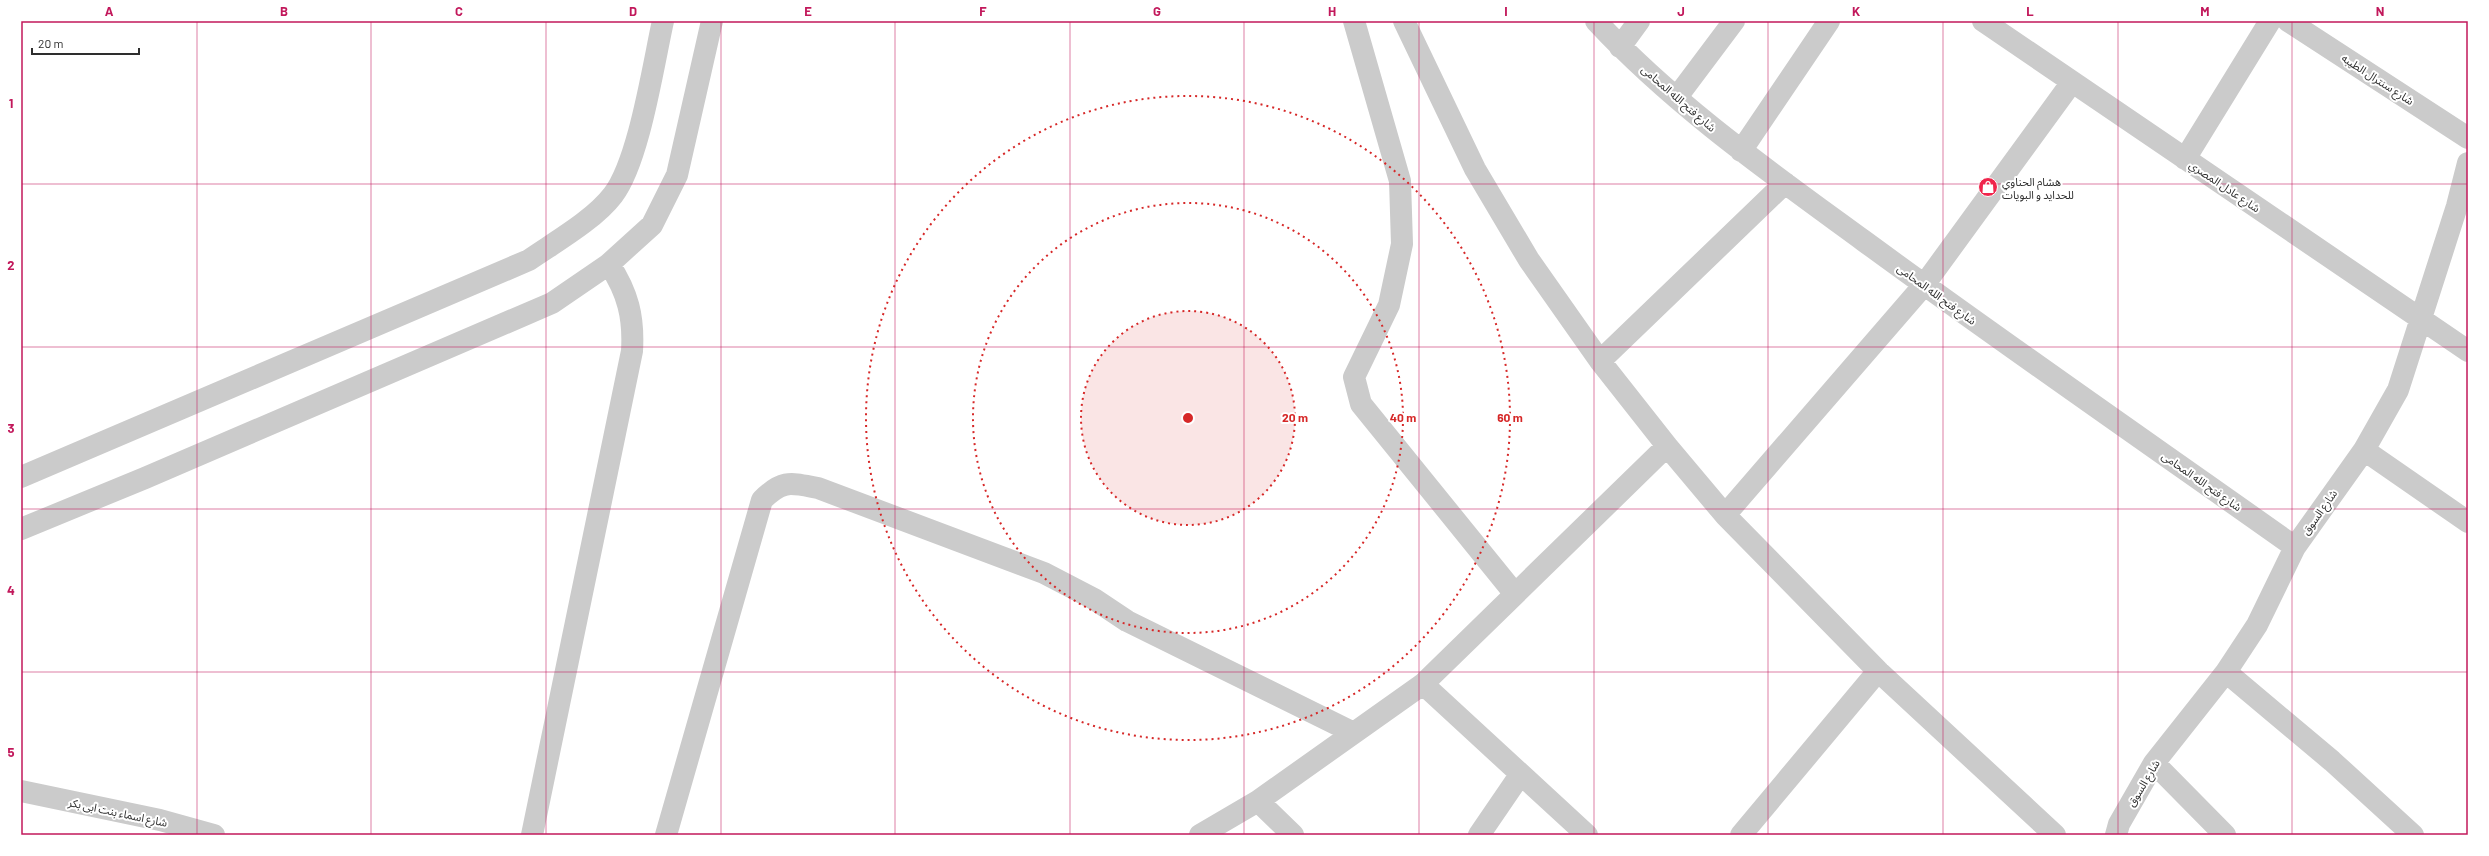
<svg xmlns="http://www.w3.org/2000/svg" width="2489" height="856" viewBox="0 0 2489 856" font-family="Barlow,'Noto Sans Arabic',sans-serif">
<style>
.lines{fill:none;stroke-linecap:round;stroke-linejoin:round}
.minor{stroke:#cbcbcb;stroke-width:22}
.grid{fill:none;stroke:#c2185b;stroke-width:1;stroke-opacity:0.55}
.ring{fill:none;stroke:#d62828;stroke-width:2;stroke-dasharray:2 4}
.labels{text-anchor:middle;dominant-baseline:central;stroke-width:4;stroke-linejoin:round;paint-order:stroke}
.street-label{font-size:11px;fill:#2e2e2e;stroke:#fff}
.poi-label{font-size:11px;fill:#2e2e2e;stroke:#fff;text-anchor:start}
.centre{fill:#d62828;stroke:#fff;stroke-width:2}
.ring-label{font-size:12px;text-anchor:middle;font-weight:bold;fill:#d62828;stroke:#fff;stroke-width:4;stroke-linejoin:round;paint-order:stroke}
.neatline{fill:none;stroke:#c2185b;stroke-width:1.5}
.grid-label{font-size:13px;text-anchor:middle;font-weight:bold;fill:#c2185b}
</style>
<rect width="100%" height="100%" fill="#fff"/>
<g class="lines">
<path class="minor" d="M1354,21L1400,181L1402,244L1389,305L1354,377L1361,404L1515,594
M1404,21L1475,169L1529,260L1600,361L1667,446L1725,515L1878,671L2055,835
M1596,21C1675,106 1771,173 1864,241C2006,345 2151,445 2295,547
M1983,21L2468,351
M2288,21L2468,138
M1620,47L1639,21
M1677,97L1734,21
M1741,151L1829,21
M2185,159L2270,21
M1600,361L1785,183
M2364,450L2468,522
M21,477L529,260C555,242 594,220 613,195C639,161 653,66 663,21
M1725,515L1924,285L2072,82
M21,529L145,478L552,303L609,264L652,225L677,175L712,21
M2226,672L2332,761L2413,835
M1423,684L1587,835
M2154,763L2225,835
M21,791L160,820L214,835
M1258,801L1293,835
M532,835L632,351C634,317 628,293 609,264
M666,835L762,500C783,479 791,483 818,488L1044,573L1094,599L1127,621L1354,733
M1200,835L1258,801L1423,684L1667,446
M1479,835L1520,775
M1741,835L1878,671
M2116,835L2119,824L2154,763L2226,672L2257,625L2295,547L2364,450L2398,390L2457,206L2468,163"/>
</g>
<path class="grid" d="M197,21V835M371,21V835M546,21V835M721,21V835M895,21V835M1070,21V835M1244,21V835M1419,21V835M1594,21V835M1768,21V835M1943,21V835M2118,21V835M2292,21V835M21,184H2468M21,347H2468M21,509H2468M21,672H2468"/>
<circle cx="1188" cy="418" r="107" fill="#d62828" fill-opacity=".12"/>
<g class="ring">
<circle cx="1188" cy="418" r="107"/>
<circle cx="1188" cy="418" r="215"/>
<circle cx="1188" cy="418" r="322"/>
</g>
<defs>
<symbol id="shop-disc" viewBox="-11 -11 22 22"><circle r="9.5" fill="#f0244b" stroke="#fff"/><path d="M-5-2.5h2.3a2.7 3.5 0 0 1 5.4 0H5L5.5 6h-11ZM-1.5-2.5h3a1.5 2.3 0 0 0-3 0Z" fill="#fff"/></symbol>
</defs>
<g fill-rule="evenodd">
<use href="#shop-disc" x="1977" y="176" width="22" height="22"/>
</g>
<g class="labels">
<g class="street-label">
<text transform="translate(2378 79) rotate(33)">شارع سنترال الطيبه</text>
<text transform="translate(1679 98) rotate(41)">شارع فتح الله المحامى</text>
<text transform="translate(2225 186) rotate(34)">شارع عادل المصري</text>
<text transform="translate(1937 294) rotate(36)">شارع فتح الله المحامى</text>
<text transform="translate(2202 481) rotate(35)">شارع فتح الله المحامى</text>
<text transform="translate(2319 512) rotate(-55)">شارع السوق</text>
<text transform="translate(2143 783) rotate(-59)">شارع السوق</text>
<text transform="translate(118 812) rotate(12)">شارع اسماء بنت ابى بكر</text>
</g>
<g class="poi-label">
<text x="2002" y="181">هشام الحناوي<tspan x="2002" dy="13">للحدايد و البويات</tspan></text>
</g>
</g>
<circle cx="1188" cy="418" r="6" class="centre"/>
<g class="ring-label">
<text x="1295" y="422">20 m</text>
<text x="1403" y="422">40 m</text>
<text x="1510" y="422">60 m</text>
</g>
<rect width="2489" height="856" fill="none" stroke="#ffffff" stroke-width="44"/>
<path d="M32 48v6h107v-6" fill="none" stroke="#2e2e2e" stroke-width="2"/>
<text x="38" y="48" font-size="12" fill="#2e2e2e" stroke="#ffffff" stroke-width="3" paint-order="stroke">20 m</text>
<rect x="22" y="22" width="2445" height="812" class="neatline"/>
<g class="grid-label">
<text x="109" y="16">A</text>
<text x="284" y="16">B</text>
<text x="459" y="16">C</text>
<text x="633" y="16">D</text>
<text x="808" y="16">E</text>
<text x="983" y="16">F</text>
<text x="1157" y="16">G</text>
<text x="1332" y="16">H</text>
<text x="1506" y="16">I</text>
<text x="1681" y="16">J</text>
<text x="1856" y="16">K</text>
<text x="2030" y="16">L</text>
<text x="2205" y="16">M</text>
<text x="2380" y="16">N</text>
<text x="11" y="108">1</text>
<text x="11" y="270">2</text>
<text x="11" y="433">3</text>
<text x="11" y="595">4</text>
<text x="11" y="757">5</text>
</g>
</svg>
